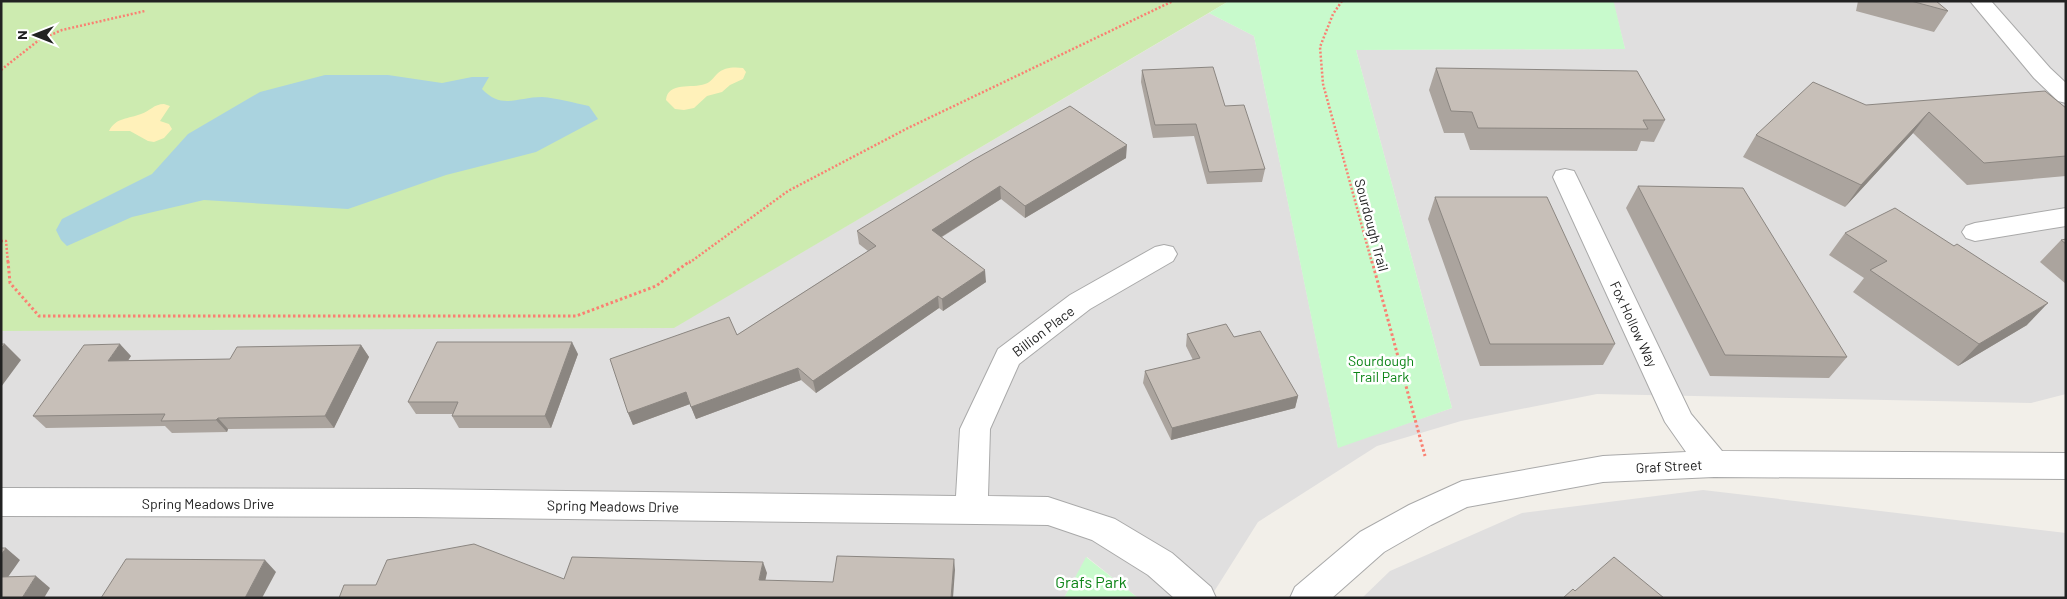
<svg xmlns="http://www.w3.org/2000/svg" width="2067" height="599" viewBox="0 0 2067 599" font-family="Barlow,sans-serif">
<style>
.residential{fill:#e0dfdf}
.grass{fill:#cdebb0}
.sand{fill:#fff1ba}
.park{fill:#c8facc}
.water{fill:#aad3df}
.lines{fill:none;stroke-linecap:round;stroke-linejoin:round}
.street-casing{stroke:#a9a9a9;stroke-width:2}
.path-far1{stroke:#fa8072;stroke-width:2.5;stroke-dasharray:2 2;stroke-linecap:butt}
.path{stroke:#fa8072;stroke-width:3;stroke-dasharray:2.5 2.5;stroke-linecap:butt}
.street{fill:#fff;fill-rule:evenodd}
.wall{fill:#aba49e}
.shaded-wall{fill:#8b8681}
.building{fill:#c7bfb8;stroke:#8b8681}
.labels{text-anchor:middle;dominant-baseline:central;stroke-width:5;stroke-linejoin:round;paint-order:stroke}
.street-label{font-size:14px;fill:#222;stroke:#fff}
.park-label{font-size:14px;fill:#0c8416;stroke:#fff}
.near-park-label{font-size:16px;fill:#0c8416;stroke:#fff}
</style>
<rect width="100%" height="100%" fill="#f2efe9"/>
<path class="residential" d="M1613,1H2066V394L2031,403L1597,394L1461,421L1377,446L1258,522L1210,598H1138L1087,557L1064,598H1V330L673,328L1209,13L1254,36L1338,447L1452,408L1356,50L1625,49Z
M1703,490L2066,533V598H1362L1390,571L1522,513Z"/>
<path class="grass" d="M1,1H1229L674,328L1,331Z"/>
<path class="sand" d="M743,68L746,72L743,79L730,85L722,92L707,96L694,108L684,110L675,109L666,100C668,81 692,89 705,84C711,82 713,78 717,74C724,67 734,67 743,68Z
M164,104L170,106L160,121L169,124L172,129L164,138L154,142L148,141L130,131H109C116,117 129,119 141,114C150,111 154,104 164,104Z"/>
<path class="park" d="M1229,1H1613L1614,3L1625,49L1356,50L1452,408L1338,448L1254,36L1209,13Z
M1086,557L1138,598H1064Z"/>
<path class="water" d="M325,75H388L442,83L472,77H489L482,89C502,110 517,97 542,97C557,98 574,103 589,106L598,119L536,152L446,175L348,209L204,200L132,217L67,246L61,240L56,230L62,219L152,174L188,134L260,92Z"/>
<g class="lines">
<defs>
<path id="street" d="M1970,1H1991L2050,68L2066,83V103L2058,101L2034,78Z
M1565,169L1574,171L1577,177L1691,414L1722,451L2066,453V479L1714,477L1603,482L1467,507L1431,525L1384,552L1332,598H1290L1295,587L1360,532L1409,505L1462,481L1603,456L1686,452L1665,422L1553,177L1556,171Z
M2066,208V226L1975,241L1966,238L1962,232L1966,226L1975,223Z
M1164,245L1173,247L1177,254L1173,261L1090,309L1019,364L990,429L988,496L1048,497L1115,519L1172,553L1211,587L1216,598H1174L1148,575L1092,540L1048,525L415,517L1,516V488L415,489L956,496L960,429L998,349L1070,295L1155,247Z"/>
</defs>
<use href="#street" class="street-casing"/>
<path class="path-far1" d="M1342,1L1333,14L1320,47L1323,84L1372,263
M1,70L39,40L62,30L145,11
M1,241H6L8,263
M689,263L788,191L908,128L1173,1"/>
<path class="path" d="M8,261L10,283L39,316H576L656,286L690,261
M1372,261L1425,456"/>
<use href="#street" class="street"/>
</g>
<path class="wall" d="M1858,1H1936L1948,11L1934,32L1856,11Z
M1436,68L1665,120L1654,142L1641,141L1637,151L1470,150L1464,133H1444L1429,90Z
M1142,70L1225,106L1265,169L1262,182L1207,184L1194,136L1153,138L1141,82Z
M1866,105L2066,108V176L1967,185L1913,133L1845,207L1743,157L1756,135Z
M1070,106L1126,158L1025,218L1001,199L942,237L986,282L943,311L939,308L816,393L801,380L696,419L690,404L633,425L628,413L737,335L868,251L859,244L857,231Z
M1638,186L1847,357L1829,378L1710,376L1626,208Z
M1435,197L1615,344L1603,365L1480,366L1428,219Z
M1845,233L2027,325L1958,366L1853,292L1864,278L1829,255Z
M2066,239V284L2040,262L2061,240Z
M1187,334L1234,337L1298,396L1295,408L1171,440L1143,383L1145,371L1193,360L1186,346Z
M361,345L369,357L334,428L228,429L227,432L172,433L165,426L46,428L33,416L131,356L128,360L230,359Z
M578,354L551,428H459L452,416L453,414H416L408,402Z"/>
<path class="shaded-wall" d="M1929,112L1913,133L1845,207L1861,185Z
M1127,145L1126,158L1025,218V206Z
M1000,186L1001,199L933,242L932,230Z
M985,270L986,282L943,311L942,299Z
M938,296L939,308L816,393L813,381Z
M2048,303L2027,325L1958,366L1979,344Z
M572,342L578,354L551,428L545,416Z
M5,344L21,360L1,387V348Z
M120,344L131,356L120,373L108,361Z
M361,345L369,357L334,428L325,416Z
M798,368L801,380L696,419L691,407Z
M686,392L690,404L633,425L628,413Z
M1298,396L1295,408L1171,440L1172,428Z
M218,418L228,429L227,432L216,420Z
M6,548L20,560L1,587V555Z
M954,559L955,570L953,598H951Z
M265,560L276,572L262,598H245Z
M763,562L767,573L763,591L759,580Z
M36,576L50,588L44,598H22Z"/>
<path class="building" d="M1911,1H1936L1948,11Z
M1213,67L1225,106L1244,105L1265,169L1209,172L1196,124L1155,125L1142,70Z
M1436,68L1637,71L1665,120H1643L1648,129L1478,128L1472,112L1451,111Z
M1813,82L1866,105L2045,91L2066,108V156L1984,163L1929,112L1861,185L1756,135Z
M1070,106L1127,145L1025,206L1000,186L932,230L985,270L942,299L938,296L813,381L798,368L691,407L686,392L628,413L610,359L729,317L737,335L876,246L857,231L973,160Z
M1638,186L1743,188L1847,357L1725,355Z
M1435,197H1547L1615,344H1490Z
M1895,208L1954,246L1957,244L2048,303L1979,344L1870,270L1887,261L1845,233Z
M2066,239V244L2061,240Z
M1226,324L1234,337L1260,331L1298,396L1172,428L1145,371L1200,358L1187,334Z
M437,342H572L545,416H452L458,402H408Z
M1,344H5L1,348Z
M120,344L108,361L230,359L237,347L361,345L325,416L218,418L216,420L161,421L165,414L33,416L84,345Z
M474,544L564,579L572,557L763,562L759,580L833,582L837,556L954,559L951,598H339L344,585H376L387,560Z
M1,548H6L1,555Z
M1614,557L1664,598H1563L1573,589L1575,591Z
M126,559L265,560L245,598H101Z
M36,576L22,598H1V577Z"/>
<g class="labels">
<g class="street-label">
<text transform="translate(1372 225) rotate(75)">Sourdough Trail</text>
<text transform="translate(1634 324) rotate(65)">Fox Hollow Way</text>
<text transform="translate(1043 331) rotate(-37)">Billion Place</text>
<text transform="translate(1669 466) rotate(-3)">Graf Street</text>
<text x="208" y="503">Spring Meadows Drive</text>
<text transform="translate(613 506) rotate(1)">Spring Meadows Drive</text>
</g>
<g class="park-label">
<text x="1381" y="360">Sourdough<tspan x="1381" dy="16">Trail Park</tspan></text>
</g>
<g class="near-park-label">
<text x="1091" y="581">Grafs Park</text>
</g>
</g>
<rect width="2067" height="599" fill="none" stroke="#222222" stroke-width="5"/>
<g transform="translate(35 35) rotate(270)" stroke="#ffffff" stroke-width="4" paint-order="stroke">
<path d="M0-4L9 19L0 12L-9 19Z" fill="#222222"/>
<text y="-8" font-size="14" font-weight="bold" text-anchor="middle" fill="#222222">N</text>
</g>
</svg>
